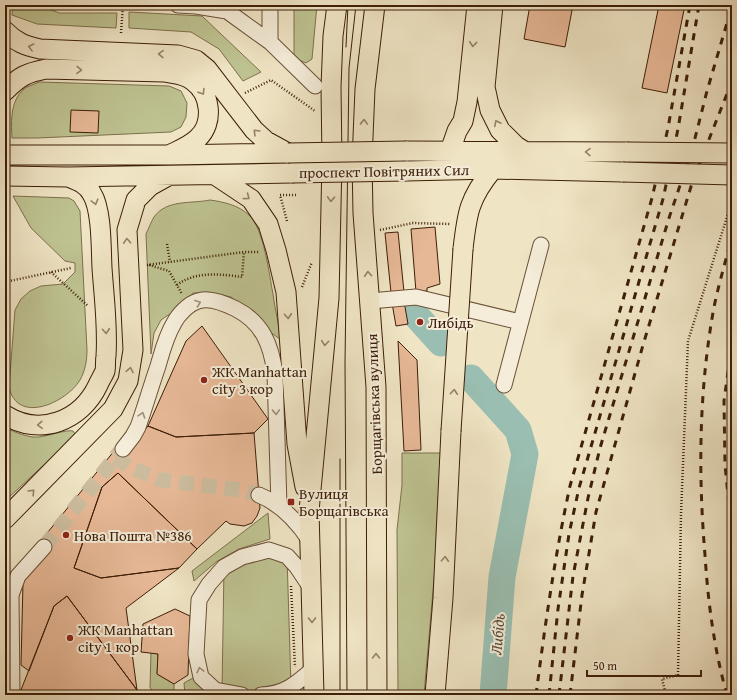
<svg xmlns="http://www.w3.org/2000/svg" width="737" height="700" viewBox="0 0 737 700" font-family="'Gentium Book Plus',serif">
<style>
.green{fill:#bec291;stroke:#7e704c}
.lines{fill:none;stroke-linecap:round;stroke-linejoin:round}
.river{stroke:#9abfb2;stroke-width:27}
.building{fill:#e7b896;stroke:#3d1e08}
.minor-tunnel{stroke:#cbbc9e;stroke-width:15;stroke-dasharray:15 8;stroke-linecap:butt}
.minor-casing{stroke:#6a5037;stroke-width:17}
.major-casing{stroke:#3d1e08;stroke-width:21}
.path{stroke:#3d1e08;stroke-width:2.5;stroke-dasharray:1 2;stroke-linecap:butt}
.minor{stroke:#f5edd9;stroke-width:15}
.major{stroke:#efe4c4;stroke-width:19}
.tram{stroke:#3d1e08;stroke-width:1}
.rail{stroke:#3d1e08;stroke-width:3;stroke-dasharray:7 7;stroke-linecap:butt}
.major-bridge-casing{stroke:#3d1e08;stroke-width:21;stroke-linecap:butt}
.major-bridge{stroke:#efe4c4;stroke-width:19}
.oneway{stroke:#968166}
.oneway2{stroke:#a2907b}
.poi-dot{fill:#8f2418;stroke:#f5edd9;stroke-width:1.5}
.labels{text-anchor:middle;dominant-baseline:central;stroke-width:4;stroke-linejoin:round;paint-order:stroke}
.street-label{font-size:15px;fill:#3d1e08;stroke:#f5edd9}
.poi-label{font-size:15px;fill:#3d1e08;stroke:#f5edd9;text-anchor:start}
.water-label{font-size:16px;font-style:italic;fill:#594e3b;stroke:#f5edd9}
</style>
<rect width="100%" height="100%" fill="#efe4c4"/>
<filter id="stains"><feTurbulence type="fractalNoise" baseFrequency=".005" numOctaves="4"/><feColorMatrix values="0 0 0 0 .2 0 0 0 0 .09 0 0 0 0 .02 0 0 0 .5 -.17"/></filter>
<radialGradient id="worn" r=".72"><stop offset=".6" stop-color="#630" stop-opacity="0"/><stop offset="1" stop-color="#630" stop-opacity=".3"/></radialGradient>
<path class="green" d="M13,5H40L59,13H117L116,28L37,24L12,15Z
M294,5H317L312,59L306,63L297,59L294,54Z
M129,12L202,16L261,72L243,81L219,49L191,32L129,28Z
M39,82L169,86L181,91L187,103L186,117L181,127L171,132L37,138H12C11,120 10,98 27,87C31,85 35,84 39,82Z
M13,196L69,198L74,201L80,211L87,350C87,361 85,371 80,380C66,403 17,425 9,387L15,310L21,299L30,291L41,286L63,284L75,272V263L65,261L31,228Z
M210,200C224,202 238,205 249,215C264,229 269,274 273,294C275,310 279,325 281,340L265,328L250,312L231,297L212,293H193L186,303L161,320L154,333L151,354L146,234C149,228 151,222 154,217C167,199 191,204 210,200Z
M5,428C16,432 27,438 39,437C47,436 69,429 73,431L75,434L73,438L5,501Z
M402,453H445L424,695H398L397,530L402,485Z
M268,513L270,539L239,549L216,562L194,581L192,571Z
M287,556L291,687L261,695H242L222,691L224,567L242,557Z
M151,652L158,654L157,674L174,684V691L168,695H157L150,688Z
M195,677L216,695H185L184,683Z"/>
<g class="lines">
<path class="river" d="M413,312L441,343
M471,378L518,430L525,454L502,577L493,695"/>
</g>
<path class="building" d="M530,5H573L565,47L524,39Z
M659,5H685L667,93L642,88Z
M71,110L99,111L98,133L70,132Z
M435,227L440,284L427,288V291L416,292L411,229Z
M398,232L404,292L391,293L385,233Z
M404,301L408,324L396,326L392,303Z
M202,326L268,419L254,433L176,437L148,426L186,341Z
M398,341L417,360L421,450L404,451Z
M148,426L176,437L254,433L260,508L257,516L252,523L244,526L230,524L226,521L197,549L118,473L102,487L74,568L101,578L179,568L126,608L137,690L67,596L54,606L29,671L21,665L23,582L50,551L39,543L119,445L126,452Z
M118,473L197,549L179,568L101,578L74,568L102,487Z
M67,596L137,690L130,695H19L54,606Z
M175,609L190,616L188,675L174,684L157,674L158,654L141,652L143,624Z"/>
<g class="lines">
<path class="minor-tunnel" d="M116,457L129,467L161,480L241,490L259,495
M44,547L122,449"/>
<defs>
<path id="minor" d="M178,5L196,6L227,11L270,42L315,86
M270,11V42
M370,301L416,297L520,322
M504,385L541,245
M123,449L133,436L138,427C145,407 151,386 158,366C162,352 166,336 174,323C178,315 188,304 198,301C209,297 226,304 236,309C263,323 271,345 275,373L279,506
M259,495C281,504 297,521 310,541
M12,695L11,595L18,576L44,547
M242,695L215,690L201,677L196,654L199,600L209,584L224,567L242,557L269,550L287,556L297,567L311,588
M261,695C285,694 296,684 313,669"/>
<path id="major" d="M375,5L365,89L362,161L363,213L376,387L377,695
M493,5L485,87L490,110L500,130L516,146L524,151
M5,31C15,42 26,46 40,49L178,55L196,60L207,69L254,130L266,141L288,153
M5,91C20,76 26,73 46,69L164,72C174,74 185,74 193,81C211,94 214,123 198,138C190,146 179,150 169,155
M406,151L627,152
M450,151L457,131L463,121L467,102L477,5
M5,155H169L287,153
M406,171L493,169L623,172
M215,175L251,199L268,224L276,250L286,292L297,444L305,487
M5,176L68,177L292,173
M463,249C467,213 469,198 493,169
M5,415C40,437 81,421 98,385C100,380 103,376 105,371C106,366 105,361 106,356C108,327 104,297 102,268C101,249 102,210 92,194C87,184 78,181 68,177
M5,519L113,409L128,381L133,350L127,230L136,200L150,186L168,176
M314,695L309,511L329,298L332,160L331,87L333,36L337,5
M435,695L443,598L451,431"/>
</defs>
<use href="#minor" class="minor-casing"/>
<use href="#major" class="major-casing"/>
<path class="path" d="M121,33L123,5
M245,93L271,80L315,111
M287,221L280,195H296
M380,230L413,223L450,224
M167,244L170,262
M147,265L244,252H260
M149,265L169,271L182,294
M51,272L88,306
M5,282L71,268
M177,285C195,271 221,274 242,277L244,252
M302,287L312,262
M291,586L295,667
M666,695L662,679L678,675L681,514L688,341L732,201"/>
<use href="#minor" class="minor"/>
<use href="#major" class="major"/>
<path class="tram" d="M346,47L348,5
M340,459V695
M347,695L345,363L349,68L356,5"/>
<path class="rail" d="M732,343L724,401L725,465L732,535
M536,695C545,625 555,555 570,486L652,198L668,128L690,5
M549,695L558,609L569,534L579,488L663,199L678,129L699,5
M559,695L573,576L588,498L600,448L669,218L692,150L707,91L732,6
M570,695L582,595L596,512L643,345L693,180L732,81
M727,695C714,649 708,602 705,555C698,472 699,389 714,307C719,283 726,260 732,236"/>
<defs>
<path id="major-bridge" d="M627,152L732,153
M288,153L406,151
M623,172L732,175
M292,173L406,171
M451,431L463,249"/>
</defs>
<use href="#major-bridge" class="major-bridge-casing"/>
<use href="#major-bridge" class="major-bridge"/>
</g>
<defs><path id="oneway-chevron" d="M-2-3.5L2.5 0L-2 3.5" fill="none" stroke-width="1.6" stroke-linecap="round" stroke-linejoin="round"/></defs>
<g class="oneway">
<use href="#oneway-chevron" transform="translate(473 44) rotate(96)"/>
<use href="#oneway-chevron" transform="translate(31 47) rotate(-166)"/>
<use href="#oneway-chevron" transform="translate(161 54) rotate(-178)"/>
<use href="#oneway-chevron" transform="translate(79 70) rotate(2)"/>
<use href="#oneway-chevron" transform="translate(202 92) rotate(58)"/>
<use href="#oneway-chevron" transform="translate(364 122) rotate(-88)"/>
<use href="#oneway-chevron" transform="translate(497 123) rotate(-117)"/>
<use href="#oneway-chevron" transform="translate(256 132) rotate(-135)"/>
<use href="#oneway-chevron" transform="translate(588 152) rotate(-179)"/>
<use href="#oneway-chevron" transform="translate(247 197) rotate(37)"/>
<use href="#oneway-chevron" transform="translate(331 199) rotate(92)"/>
<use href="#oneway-chevron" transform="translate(95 202) rotate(75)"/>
<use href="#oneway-chevron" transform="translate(127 241) rotate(-93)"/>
<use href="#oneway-chevron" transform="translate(368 274) rotate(-94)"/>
<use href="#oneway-chevron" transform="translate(288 316) rotate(86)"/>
<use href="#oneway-chevron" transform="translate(106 331) rotate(86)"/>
<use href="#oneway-chevron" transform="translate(325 343) rotate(95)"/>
<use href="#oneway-chevron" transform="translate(130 370) rotate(-80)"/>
<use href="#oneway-chevron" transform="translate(454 392) rotate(-86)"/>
<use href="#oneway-chevron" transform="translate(40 425) rotate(176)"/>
<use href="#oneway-chevron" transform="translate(32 492) rotate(-46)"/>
<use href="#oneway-chevron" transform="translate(445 559) rotate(-87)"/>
<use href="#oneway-chevron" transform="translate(312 620) rotate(89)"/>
<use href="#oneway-chevron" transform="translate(376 656) rotate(-90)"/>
</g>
<g class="oneway2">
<use href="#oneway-chevron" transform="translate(198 303) rotate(-20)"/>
<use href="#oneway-chevron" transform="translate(276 412) rotate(88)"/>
<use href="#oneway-chevron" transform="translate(142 415) rotate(-72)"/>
<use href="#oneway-chevron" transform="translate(200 670) rotate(-104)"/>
</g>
<g class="poi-dot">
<circle cx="420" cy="322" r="4"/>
<circle cx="204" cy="380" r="4"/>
<rect x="287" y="498" width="8" height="8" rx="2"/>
<circle cx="66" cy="535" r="4"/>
<circle cx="70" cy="638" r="4"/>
</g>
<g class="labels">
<g class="street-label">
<text transform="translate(384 171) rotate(-1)">проспект Повітряних Сил</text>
<text transform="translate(374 404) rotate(-92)">Борщагівська вулиця</text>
</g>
<g class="poi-label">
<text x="428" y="322">Либідь</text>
<text x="212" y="371">ЖК Manhattan<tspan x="212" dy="17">city 3 кор</tspan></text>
<text x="299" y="493">Вулиця<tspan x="299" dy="17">Борщагівська</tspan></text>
<text x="74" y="535">Нова Пошта №386</text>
<text x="78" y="629">ЖК Manhattan<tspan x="78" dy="17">city 1 кор</tspan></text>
</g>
<g class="water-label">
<text transform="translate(497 634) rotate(-85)">Либідь</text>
</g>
</g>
<rect width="737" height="700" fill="none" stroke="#efe4c4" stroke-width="20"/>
<rect x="6" y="6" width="725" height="688" fill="none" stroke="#3d1e08" stroke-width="2"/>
<rect x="10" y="10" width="717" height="680" fill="none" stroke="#3d1e08"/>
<path d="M587 670v6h114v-6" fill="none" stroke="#3d1e08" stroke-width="2"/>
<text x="593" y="670" font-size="12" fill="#3d1e08" stroke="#f5edd9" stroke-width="3" paint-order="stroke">50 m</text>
<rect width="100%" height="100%" filter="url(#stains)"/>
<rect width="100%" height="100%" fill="url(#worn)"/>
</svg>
